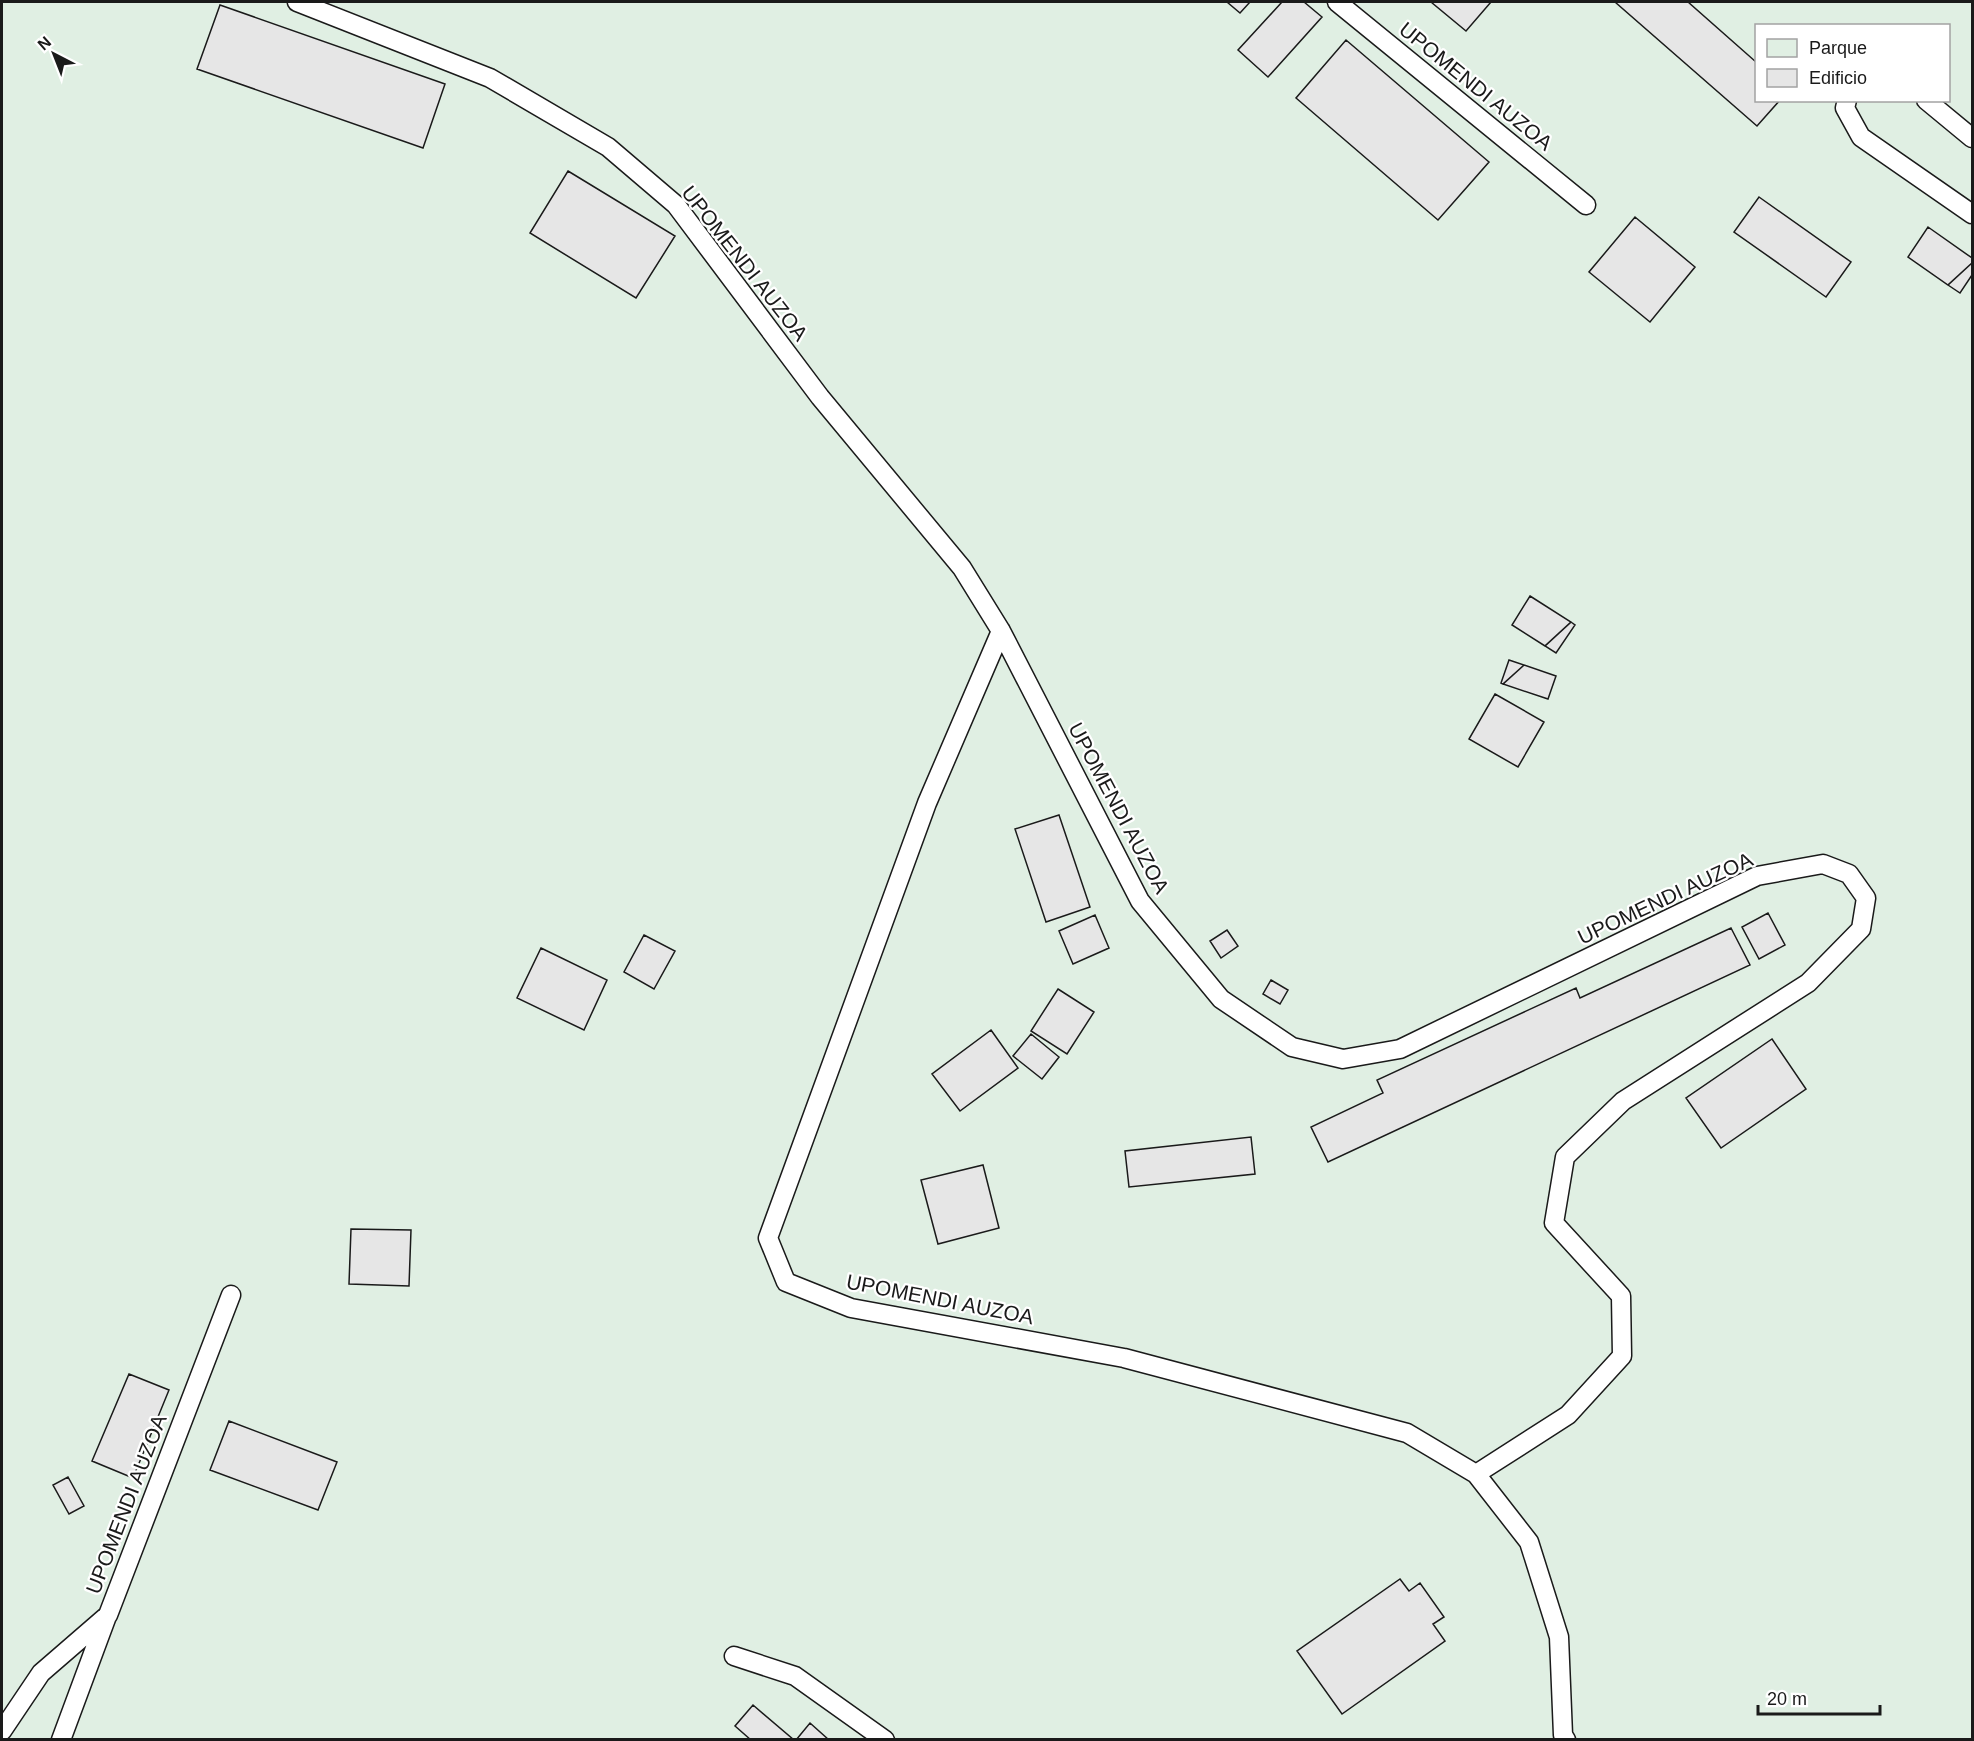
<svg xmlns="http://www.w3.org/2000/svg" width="1974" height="1741" viewBox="0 0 1974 1741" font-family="Arial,sans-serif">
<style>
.green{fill:#e0efe3;stroke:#6a6a6a;stroke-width:1.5;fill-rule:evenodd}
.building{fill:#e6e6e6;stroke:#1a1a1a;stroke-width:1.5}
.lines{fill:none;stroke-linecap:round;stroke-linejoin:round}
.lane-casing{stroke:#1a1a1a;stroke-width:21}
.lane{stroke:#fff;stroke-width:18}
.labels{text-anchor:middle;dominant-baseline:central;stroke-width:4.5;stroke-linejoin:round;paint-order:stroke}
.street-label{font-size:21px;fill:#1a1a1a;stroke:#fff}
</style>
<rect width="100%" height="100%" fill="#fff"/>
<path class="green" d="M2,2H1972V1739H2ZM1756,26H1948V100H1756Z"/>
<path class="building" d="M1227,2H1250L1240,13Z
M1282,2H1304L1322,17L1268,77L1238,50Z
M1431,2H1491L1466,31Z
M1615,2H1688L1756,62V100H1780L1757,126Z
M220,5L445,84L423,148L197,69Z
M1346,40L1489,162L1438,220L1296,98Z
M568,171L675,236L636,298L530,233Z
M1759,197L1851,262L1826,297L1734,232Z
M1635,217L1695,267L1650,322L1589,272Z
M1928,227L1972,258V263L1948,285L1908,257Z
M1972,263V275L1960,293L1948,285Z
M1530,596L1571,622L1545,646L1512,625Z
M1571,622L1575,625L1556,653L1545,646Z
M1509,660L1524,665L1503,684L1501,683Z
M1524,665L1556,676L1548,699L1503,684Z
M1495,694L1544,722L1518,767L1469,739Z
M1059,815L1090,907L1046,922L1015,829Z
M1768,913L1785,945L1759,959L1742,927Z
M1095,915L1109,948L1073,964L1059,931Z
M1731,928L1750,965L1328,1162L1311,1127L1383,1093L1377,1080L1576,988L1580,998Z
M1227,930L1238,946L1221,958L1210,941Z
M644,935L675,951L654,989L624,972Z
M541,948L607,980L584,1030L517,998Z
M1271,980L1288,990L1280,1004L1263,994Z
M1058,989L1094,1012L1067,1054L1031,1031Z
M991,1030L1018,1068L960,1111L932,1074Z
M1031,1034L1059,1057L1042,1079L1013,1056Z
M1772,1039L1806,1089L1721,1148L1686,1098Z
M1251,1137L1255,1174L1129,1187L1125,1151Z
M983,1165L999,1228L938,1244L921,1180Z
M351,1229L411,1230L409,1286L349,1284Z
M129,1374L169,1390L133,1478L92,1461Z
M229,1421L337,1462L318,1510L210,1470Z
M68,1477L84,1506L69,1514L53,1485Z
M1400,1579L1409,1591L1420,1583L1444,1617L1433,1624L1445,1641L1342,1714L1297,1651Z
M753,1705L794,1740H751L735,1726Z
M810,1723L829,1740H796Z"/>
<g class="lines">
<defs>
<path id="lane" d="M297,2L490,78L608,147L676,205L820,397L962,568L1001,631L1140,901L1221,999L1292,1047L1343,1059L1400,1049L1757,876L1823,864L1849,874L1866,898L1861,929L1808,983L1623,1101L1565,1157L1554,1223L1621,1296L1622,1356L1568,1415L1476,1474
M1337,2L1586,205
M1847,100L1845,108L1861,137L1972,214
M1926,100L1972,138
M1001,631L927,803L768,1238L786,1282L851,1308L1124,1358L1407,1433L1476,1474L1529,1542L1559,1637L1563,1735L1566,1740
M734,1656L795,1676L885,1740
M2,1731L41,1673L108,1615L231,1295
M61,1740L107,1616"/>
</defs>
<use href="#lane" class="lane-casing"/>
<use href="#lane" class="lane"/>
</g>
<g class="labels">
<g class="street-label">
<text transform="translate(1476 86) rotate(39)">UPOMENDI AUZOA</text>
<text transform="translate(745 263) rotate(52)">UPOMENDI AUZOA</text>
<text transform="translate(1119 808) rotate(62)">UPOMENDI AUZOA</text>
<text transform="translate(1665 898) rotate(-25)">UPOMENDI AUZOA</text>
<text transform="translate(940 1299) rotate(11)">UPOMENDI AUZOA</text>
<text transform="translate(126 1504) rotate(-69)">UPOMENDI AUZOA</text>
</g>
</g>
<rect width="1974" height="1741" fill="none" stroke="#1a1a1a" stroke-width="6"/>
<rect x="1755" y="24" width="195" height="78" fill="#ffffff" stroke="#a3a3a3" stroke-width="1.5"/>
<rect x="1767" y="39" width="30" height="18" fill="#e0efe3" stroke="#a3a3a3" stroke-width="1.5"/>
<text x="1809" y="54" font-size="18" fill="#1a1a1a">Parque</text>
<rect x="1767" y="69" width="30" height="18" fill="#e6e6e6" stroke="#a3a3a3" stroke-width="1.5"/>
<text x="1809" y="84" font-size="18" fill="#1a1a1a">Edificio</text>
<g transform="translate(54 54) rotate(318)" stroke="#ffffff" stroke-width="4.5" paint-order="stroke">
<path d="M0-4.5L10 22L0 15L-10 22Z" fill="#1a1a1a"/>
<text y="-9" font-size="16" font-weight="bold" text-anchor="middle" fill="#1a1a1a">N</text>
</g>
<path d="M1758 1705v9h122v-9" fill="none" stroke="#1a1a1a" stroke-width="3"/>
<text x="1767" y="1705" font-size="18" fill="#1a1a1a" stroke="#ffffff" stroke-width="4.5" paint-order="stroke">20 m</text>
</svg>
